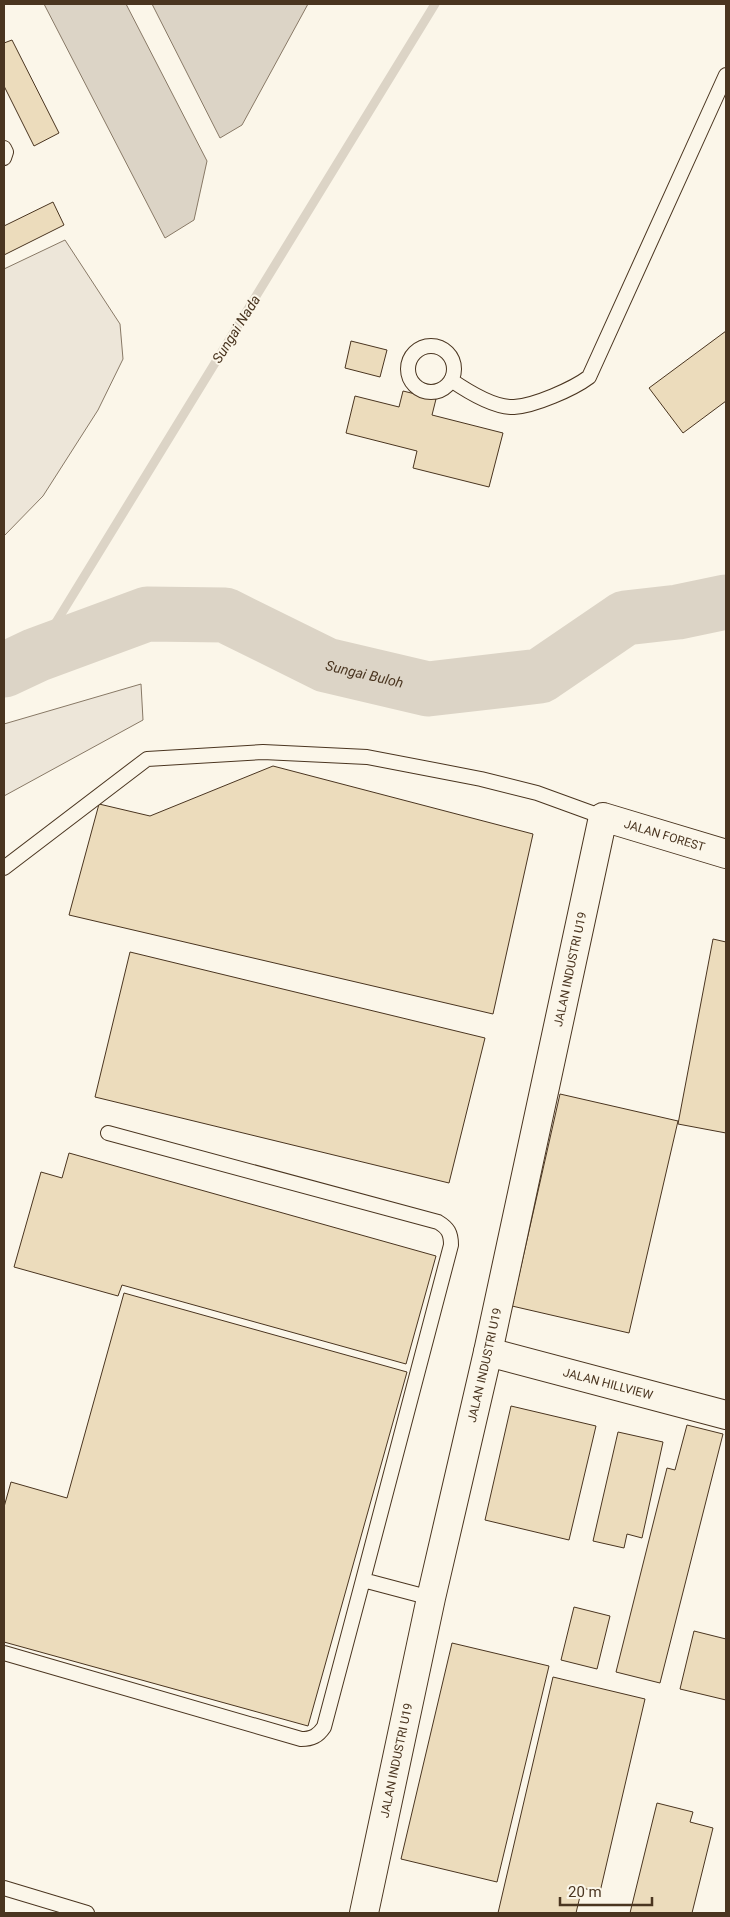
<svg xmlns="http://www.w3.org/2000/svg" width="730" height="1917" viewBox="0 0 730 1917" font-family="Roboto,sans-serif">
<style>
.green{fill:#ede6d9;stroke:#887966}
.water{fill:#dcd4c6;stroke:#887966}
.lines{fill:none;stroke-linecap:round;stroke-linejoin:round}
.stream{stroke:#dcd4c6;stroke-width:9}
.river{stroke:#dcd4c6;stroke-width:55}
.building{fill:#ecdcbc;stroke:#4a3520}
.service-casing{stroke:#4a3520;stroke-width:16}
.minor-casing{stroke:#4a3520;stroke-width:30}
.service{stroke:#fbf6e9;stroke-width:14}
.minor{stroke:#fbf6e9;stroke-width:28}
.labels{text-anchor:middle;dominant-baseline:central;stroke-width:4;stroke-linejoin:round;paint-order:stroke}
.street-label{font-size:12px;fill:#4a3520;stroke:#fbf6e9}
.water-label{font-size:14px;font-style:italic;fill:#4a3520;stroke:#fbf6e9}
</style>
<rect width="100%" height="100%" fill="#fbf6e9"/>
<path class="green" d="M65,240L120,324L123,359L98,410L43,496L4,536V269Z
M141,684L143,720L4,796V724Z"/>
<path class="water" d="M44,4H126L207,161L194,220L165,238Z
M152,4H308L242,125L220,138Z"/>
<g class="lines">
<path class="stream" d="M36,655L435,4"/>
<path class="river" id="s1" d="M4,670L36,655L147,614L225,615L326,665L428,689L540,676L625,618L678,612L726,602"/>
</g>
<path class="building" d="M12,40L59,133L34,146L4,86V43Z
M53,202L64,225L4,255V226Z
M726,331V401L683,433L649,388Z
M351,341L387,350L380,377L345,368Z
M403,391L436,399L432,415L503,433L489,487L413,468L417,451L346,433L355,396L399,407Z
M273,766L533,834L493,1014L69,915L99,804L150,816Z
M713,939L726,942V1133L678,1124Z
M130,952L485,1038L449,1183L95,1097Z
M560,1094L678,1121L629,1333L512,1306Z
M69,1153L436,1256L406,1364L122,1285L118,1296L14,1267L41,1172L62,1178Z
M124,1293L407,1372L308,1726L4,1642V1507L11,1482L67,1498Z
M511,1406L596,1426L569,1540L485,1520Z
M687,1425L723,1434L660,1683L616,1672L667,1468L675,1470Z
M618,1432L663,1442L642,1538L627,1534L624,1548L593,1541Z
M574,1607L610,1616L597,1669L561,1660Z
M694,1631L726,1639V1700L680,1689Z
M452,1643L549,1666L497,1882L401,1859Z
M553,1677L645,1699L600,1892L582,1888L576,1913H498Z
M657,1803L693,1812L690,1822L713,1828L692,1913H630Z"/>
<g class="lines">
<defs>
<path id="service" d="M4,148L6,152L4,158
M408 369a23 23 0 1 1 46 0a23 23 0 1 1-46 0Z
M451,380C467,391 494,408 514,407C534,406 573,389 589,377L726,75
M4,868L147,759L263,752L367,757L481,779L537,793L603,817
M108,1133L438,1222C448,1228 451,1233 451,1245L363,1580L431,1598
M4,1653L301,1739C312,1739 318,1736 324,1727L363,1580
M4,1888L87,1913"/>
<g id="minor">
<path id="s2" d="M488,1352L726,1415"/>
<path id="s3" d="M364,1913L431,1598L488,1352L603,817L726,854"/>
</g>
</defs>
<use href="#service" class="service-casing"/>
<use href="#minor" class="minor-casing"/>
<use href="#service" class="service"/>
<use href="#minor" class="minor"/>
</g>
<g class="labels">
<g class="street-label">
<text stroke="none"><textPath href="#s3" startOffset="1186">JALAN FOREST</textPath></text>
<text stroke="none"><textPath href="#s3" startOffset="966">JALAN INDUSTRI U19</textPath></text>
<text stroke="none"><textPath href="#s3" startOffset="561">JALAN INDUSTRI U19</textPath></text>
<text stroke="none"><textPath href="#s2" startOffset="124">JALAN HILLVIEW</textPath></text>
<text stroke="none"><textPath href="#s3" startOffset="156">JALAN INDUSTRI U19</textPath></text>
</g>
<g class="water-label">
<text transform="translate(236 329) rotate(-58)">Sungai Nada</text>
<text stroke="none"><textPath href="#s1" startOffset="384">Sungai Buloh</textPath></text>
</g>
</g>
<rect width="730" height="1917" fill="none" stroke="#4a3520" stroke-width="10"/>
<path d="M560 1897v8h92v-8" fill="none" stroke="#4a3520" stroke-width="2.5"/>
<text x="568" y="1897" font-size="15" fill="#4a3520" stroke="#fbf6e9" stroke-width="4" paint-order="stroke">20 m</text>
</svg>
